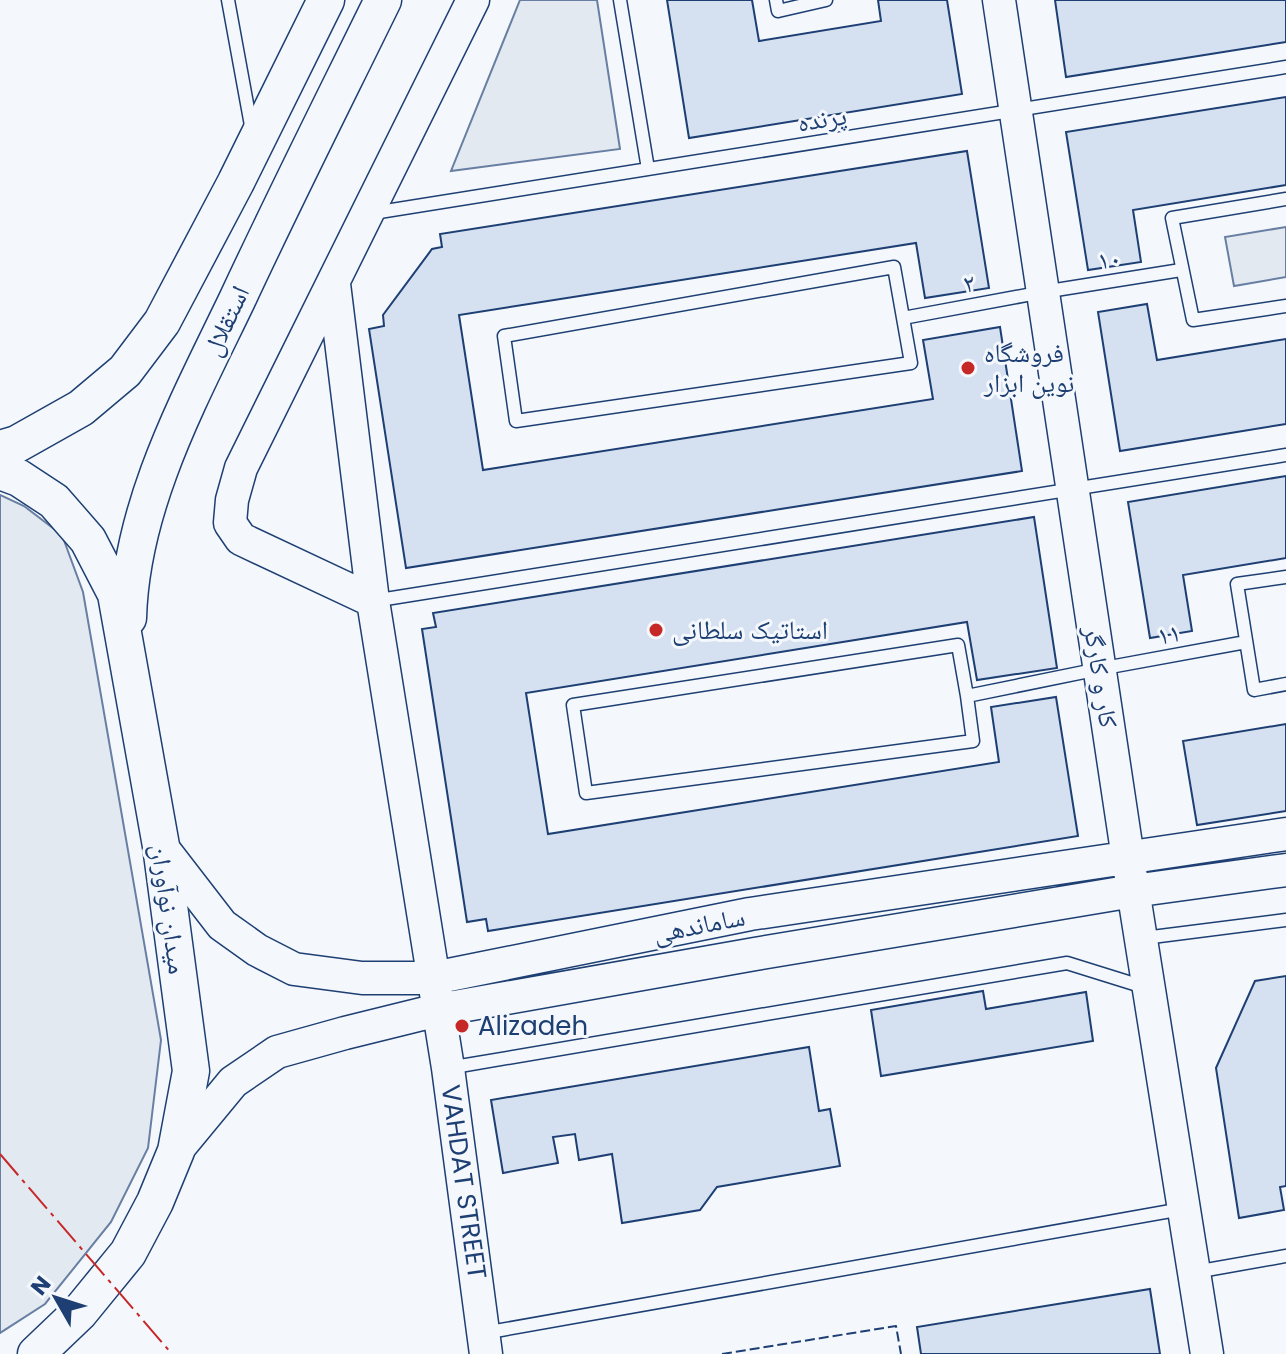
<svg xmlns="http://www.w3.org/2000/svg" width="1286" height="1354" viewBox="0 0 1286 1354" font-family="Poppins,'Noto Naskh Arabic',sans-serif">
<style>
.green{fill:#e3e9f0;stroke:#687fa3;stroke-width:2}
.building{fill:#d5e0f0;stroke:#1d3f73;stroke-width:2}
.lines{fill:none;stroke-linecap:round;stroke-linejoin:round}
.service-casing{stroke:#1d3f73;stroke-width:15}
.tertiary-casing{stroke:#1d3f73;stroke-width:35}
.secondary-casing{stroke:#1d3f73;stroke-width:39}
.service{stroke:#f4f7fb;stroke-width:12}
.tertiary{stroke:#f4f7fb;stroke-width:32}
.secondary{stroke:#f4f7fb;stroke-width:36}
.fence{stroke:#1d3f73;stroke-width:2;stroke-dasharray:10 4;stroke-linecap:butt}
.power{stroke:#c62828;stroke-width:2;stroke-dasharray:28 6 4 6;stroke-linecap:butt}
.poi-dot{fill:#c62828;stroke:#f4f7fb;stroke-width:3}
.labels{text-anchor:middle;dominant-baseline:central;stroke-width:6;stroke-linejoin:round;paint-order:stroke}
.street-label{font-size:26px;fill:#1d3f73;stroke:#f4f7fb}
.poi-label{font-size:26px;fill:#1d3f73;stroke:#f4f7fb;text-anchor:start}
</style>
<rect width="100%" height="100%" fill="#f4f7fb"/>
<path class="green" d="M520,0H597L620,149L451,171Z
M1286,227V277L1234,286L1225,237Z
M0,495L24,506L62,535L83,592L161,1040L148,1148L111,1222L45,1304L0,1333Z"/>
<path class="building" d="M667,0H752L759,41L881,21L878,0H947L962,94L689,138Z
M1055,0H1286V42L1066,77Z
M1286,97V185L1133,210L1141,262L1088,270L1066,132Z
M967,151L989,288L925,298L916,243L459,315L483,470L933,399L923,340L1000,327L1022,471L406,568L369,329L384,326L383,315L432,249L442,247L440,234Z
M1147,304L1157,360L1286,339V424L1120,451L1098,312Z
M1286,476V558L1183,575L1192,631L1150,638L1128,502Z
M1034,517L1057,668L977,680L967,622L526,693L548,834L999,762L991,707L1056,697L1078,836L488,931L486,919L467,922L422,629L436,627L433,613Z
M1286,724V811L1197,825L1183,741Z
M1286,976V1186L1280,1187L1284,1210L1239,1218L1216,1068L1255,981Z
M983,991L986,1009L1086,992L1093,1041L881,1076L871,1010Z
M809,1047L819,1111L830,1109L840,1166L717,1187L700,1210L622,1223L612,1154L579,1160L575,1134L553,1137L558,1163L503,1173L491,1100Z
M1150,1289L1160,1354H921L917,1327Z"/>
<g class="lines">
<defs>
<path id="service" d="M228,0L252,131
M620,0L648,169
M776,0L778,11L826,0
M1286,199L1172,218L1193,320L1286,306
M373,213L1286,67
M894,267L911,363L516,421L504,336Z
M903,318L1043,292L1181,270
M1286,577L1237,584L1254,690L1286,684
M373,601L1286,455
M958,645L967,696L973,741L586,793L573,705Z
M967,696L1099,669L1246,642
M1144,938L1286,920
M448,1068L1067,963L1144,987
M1195,1272L1286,1256
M484,1333L1182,1209"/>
<path id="tertiary" d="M473,0L241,468L232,500L230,523L241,539L373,601L448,1068L486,1354
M999,0L1128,858L1207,1354
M334,284L373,601
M161,846L222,925L257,950L294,969L362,978H434L750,914L1286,834
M176,1151L233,1082L277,1052L345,1033L438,1010L755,954L1133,891L1286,870"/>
<path id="secondary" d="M0,449L17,444L81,408L125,371L162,322L236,182L326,0
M0,471L19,478L54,501L88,540L116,594L161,846L191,1071L176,1151L155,1202L128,1253L79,1313L36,1354
M128,618C131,505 189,400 237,300C284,199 334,100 383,0"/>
</defs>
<use href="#service" class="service-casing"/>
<use href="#tertiary" class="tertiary-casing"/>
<use href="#secondary" class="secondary-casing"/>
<use href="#service" class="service"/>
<use href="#tertiary" class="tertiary"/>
<use href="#secondary" class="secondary"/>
<path class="fence" d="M722,1354L896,1326L901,1354"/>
<path class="power" d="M0,1154L172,1354"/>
</g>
<g class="poi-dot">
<circle cx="968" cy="368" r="8"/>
<circle cx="656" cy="630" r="8"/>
<circle cx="462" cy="1026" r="8"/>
</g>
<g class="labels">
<g class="street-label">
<text transform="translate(822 119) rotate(-9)">پرنده</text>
<text transform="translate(1109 259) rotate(-9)">۱۰</text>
<text transform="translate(969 283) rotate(-11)">۲</text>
<text transform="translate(226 321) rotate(-65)">استقلال</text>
<text transform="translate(1169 634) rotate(-10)">۱۱</text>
<text transform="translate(1101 677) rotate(81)">کار و کارگر</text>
<text transform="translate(169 909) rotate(82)">میدان نوآوران</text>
<text transform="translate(699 925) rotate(-11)">ساماندهی</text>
<text transform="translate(464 1182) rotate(82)">VAHDAT STREET</text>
</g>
<g class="poi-label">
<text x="984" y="353">فروشگاه<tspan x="984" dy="30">نوین ابزار</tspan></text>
<text x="672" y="630">استاتیک سلطانی</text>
<text x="478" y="1026">Alizadeh</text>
</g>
</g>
<g transform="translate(56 1298) rotate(309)" stroke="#f4f7fb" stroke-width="6" paint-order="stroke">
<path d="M0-6L14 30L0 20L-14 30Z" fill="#1d3f73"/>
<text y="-12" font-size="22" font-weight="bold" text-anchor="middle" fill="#1d3f73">N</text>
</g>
</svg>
